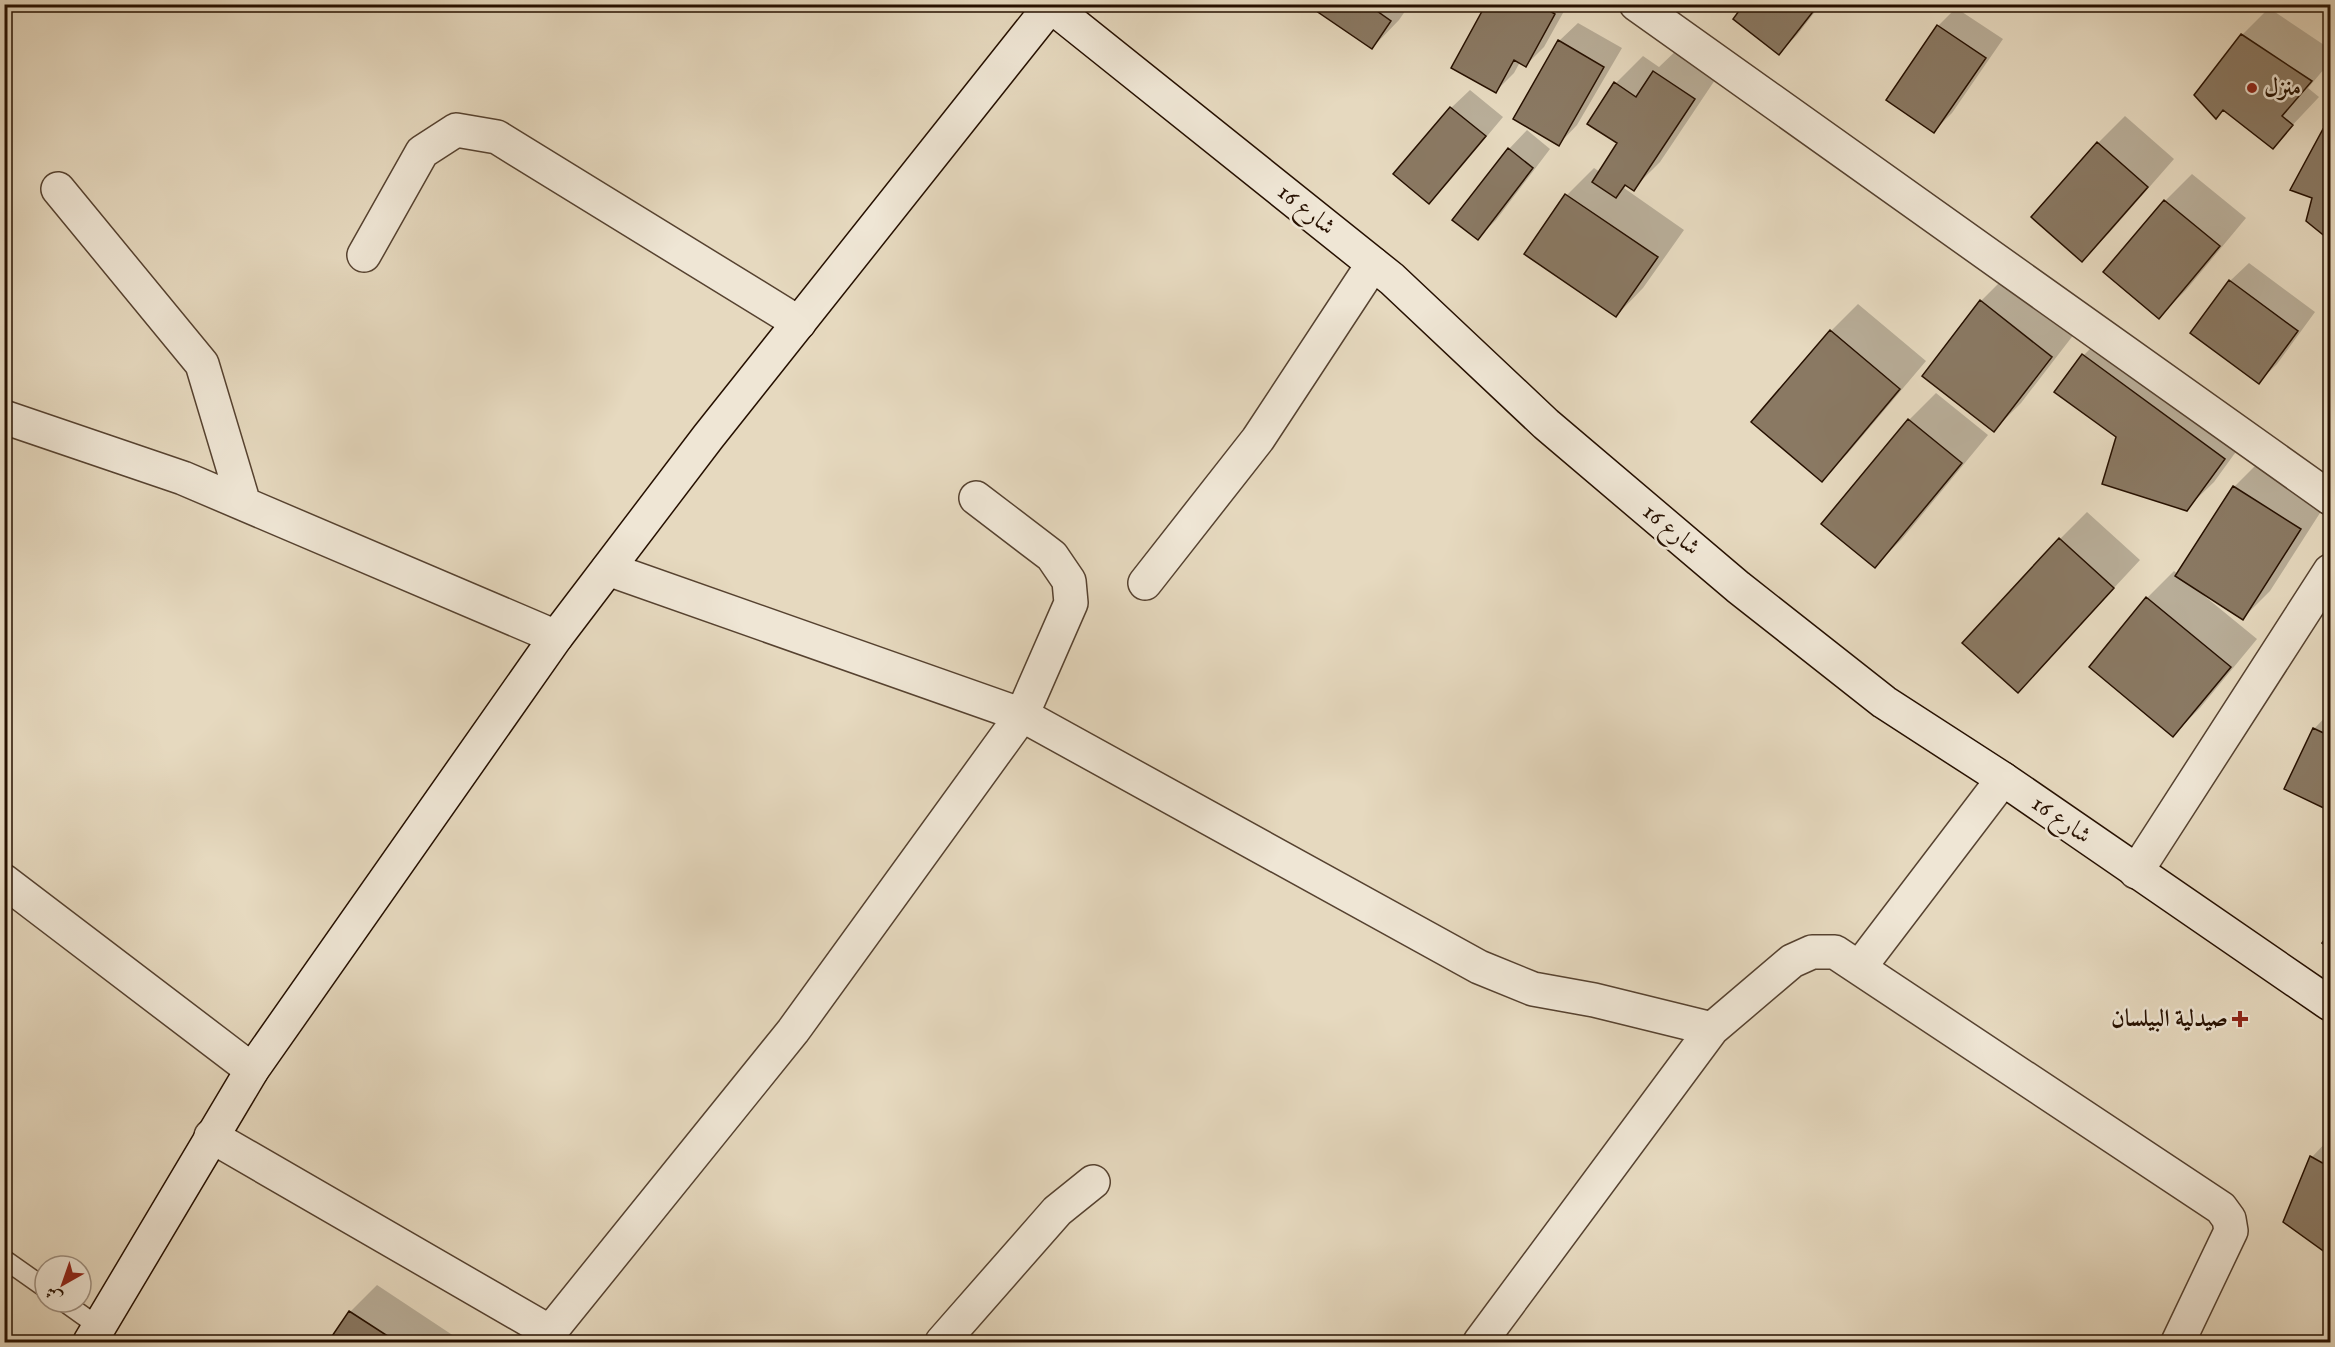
<svg xmlns="http://www.w3.org/2000/svg" width="2335" height="1347" viewBox="0 0 2335 1347" font-family="'IM FELL English',Amiri,serif">
<style>
.shadow{fill:#0003}
.building{fill:#8a7963;stroke:#261000;stroke-width:1.5}
.lines{fill:none;stroke-linecap:round;stroke-linejoin:round}
.lane-casing{stroke:#564230;stroke-width:21}
.street-casing{stroke:#564230;stroke-width:36}
.secondary-casing{stroke:#261000;stroke-width:36}
.lane{stroke:#efe6d5;stroke-width:18}
.street{stroke:#efe6d5;stroke-width:33}
.secondary{stroke:#efe6d5;stroke-width:33}
.poi-dot{fill:#8f2418;stroke:#efe6d5;stroke-width:2}
.labels{text-anchor:middle;dominant-baseline:central;stroke-width:5;stroke-linejoin:round;paint-order:stroke}
.poi-label{font-size:24px;font-weight:bold;fill:#261000;stroke:#efe6d5;text-anchor:start}
.street-label{font-size:24px;fill:#261000;stroke:#efe6d5}
</style>
<rect width="100%" height="100%" fill="#e6d9bf"/>
<filter id="stains"><feTurbulence type="fractalNoise" baseFrequency=".00333" numOctaves="4"/><feColorMatrix values="0 0 0 0 .2 0 0 0 0 .09 0 0 0 0 .02 0 0 0 .5 -.17"/></filter>
<radialGradient id="worn" r=".72"><stop offset=".6" stop-color="#630" stop-opacity="0"/><stop offset="1" stop-color="#630" stop-opacity=".3"/></radialGradient>
<path class="shadow" d="M1309,4H1410L1399,20L1372,48Z
M1488,4H1568L1544,47L1526,65L1520,62L1514,73L1496,91Z
M1746,4H1821L1797,35L1779,53Z
M1956,8L2003,39L1952,113L1934,131L1938,26Z
M2269,8L2330,49V62L2308,88L2319,97L2272,147L2242,35Z
M1578,23L1622,48L1577,125L1559,144V41Z
M1682,45L1721,71L1660,162L1633,189L1627,185L1624,188L1684,230L1643,288L1616,316L1526,253L1567,195L1594,168L1600,172L1620,143L1616,83L1643,56L1659,67Z
M1470,90L1503,117L1447,184L1429,202L1396,174L1451,108Z
M2125,116L2174,159L2109,233L2082,260L2033,217L2098,143Z
M2330,123V232L2326,236L2314,197L2292,189L2324,130Z
M1527,130L1550,149L1496,220L1478,238L1509,149Z
M2192,174L2246,218L2186,290L2159,317L2165,201Z
M2249,263L2315,312L2277,364L2259,382L2230,281Z
M2008,274L2078,329L2021,403L1994,430L1981,301Z
M1858,304L1926,361L1848,453L1821,480L1753,422L1831,331Z
M2111,328L2251,431L2214,482L2186,509L2118,436L2057,391L2084,355Z
M1936,393L1988,435L1902,539L1875,566L1823,524L1909,420Z
M2261,460L2327,502L2270,591L2243,618L2203,592L2202,594L2257,639L2200,708L2173,735L2147,598L2174,571L2178,574L2234,487Z
M2087,512L2140,560L2018,691L2060,539Z
M2330,712V810L2286,788L2314,729Z
M2330,1138V1251L2328,1253L2312,1157Z
M377,1285L460,1340L458,1342H330L350,1312Z"/>
<path class="building" d="M1306,4H1367L1391,21L1372,49Z
M1486,4H1538L1555,14L1526,67L1514,60L1496,93L1451,68Z
M1744,4H1819L1779,55L1733,19Z
M1937,25L1986,58L1934,133L1886,100Z
M2241,34L2312,81L2282,116L2293,125L2273,149L2223,110L2216,119L2194,95Z
M1558,40L1604,67L1559,146L1513,119Z
M1653,71L1695,99L1634,191L1625,185L1616,198L1592,182L1617,143L1587,124L1614,82L1636,97Z
M1450,107L1486,136L1429,204L1393,174Z
M2323,129L2330,132V228L2327,238L2306,221L2312,198L2290,190Z
M2097,142L2148,187L2082,262L2031,217Z
M1508,148L1533,168L1478,240L1452,220Z
M1565,194L1658,257L1616,317L1524,254Z
M2164,200L2220,246L2159,319L2103,272Z
M2229,280L2298,331L2259,384L2190,333Z
M1980,300L2052,357L1994,432L1922,376Z
M1830,330L1900,389L1822,482L1751,422Z
M2082,354L2225,459L2187,511L2102,484L2116,437L2054,392Z
M1908,419L1962,463L1875,568L1821,524Z
M2233,486L2301,529L2243,620L2175,576Z
M2059,538L2114,588L2018,693L1962,643Z
M2146,597L2231,667L2173,737L2089,667Z
M2313,728L2330,736V811L2284,789Z
M2330,931V949L2322,943Z
M2310,1156L2326,1165L2330,1157V1252L2329,1255L2283,1222Z
M349,1311L397,1342H328Z"/>
<g class="lines">
<defs>
<path id="lane" d="M4,1259L45,1288
M64,1302L99,1327"/>
<path id="street" d="M1636,4L2330,498
M58,189L202,364L244,504
M364,255L422,152L456,130L497,137L799,323
M4,417L183,478L556,637
M608,569L1022,715L1479,967L1533,989L1594,1000L1712,1029L1792,961L1812,952H1835L2221,1208L2229,1219L2231,1231L2178,1342
M1145,583L1258,439L1373,264
M2136,872L2330,571
M4,881L252,1070
M1859,968L2003,779
M211,1136L550,1332L793,1031L1022,715L1071,603L1069,581L1052,556L976,498
M942,1342L1057,1211L1093,1182
M1480,1342L1712,1029"/>
<path id="secondary" d="M1051,6L1392,279L1546,424L1738,587L1884,702L2003,779L2330,1004
M90,1342L252,1070L556,637L708,437L1052,4"/>
</defs>
<use href="#lane" class="lane-casing"/>
<use href="#street" class="street-casing"/>
<use href="#secondary" class="secondary-casing"/>
<use href="#lane" class="lane"/>
<use href="#street" class="street"/>
<use href="#secondary" class="secondary"/>
</g>
<g class="poi-dot">
<circle cx="2252" cy="88" r="6"/>
<path d="M2237 1010h6v6h6v6h-6v6h-6v-6h-6v-6h6z"/>
</g>
<g class="labels">
<g class="poi-label">
<text x="2264" y="88">منزل</text>
<text x="2228" y="1019" text-anchor="end">صيدلية البيلسان</text>
</g>
<g class="street-label">
<text transform="translate(1306 210) rotate(39)">شارع 16</text>
<text transform="translate(1671 530) rotate(40)">شارع 16</text>
<text transform="translate(2061 820) rotate(35)">شارع 16</text>
</g>
</g>
<rect width="2335" height="1347" fill="none" stroke="#e6d9bf" stroke-width="24"/>
<rect x="6" y="6" width="2323" height="1335" fill="none" stroke="#261000" stroke-width="3"/>
<rect x="12" y="12" width="2311" height="1323" fill="none" stroke="#261000" stroke-width="1.5"/>
<g transform="translate(63 1284) rotate(220)"><circle r="28" fill="#efe6d5" stroke="#9f9080" stroke-width="1.5"/>
<path d="M0-4.5L10 22L0 15L-10 22Z" fill="#8f2418"/>
<text y="-9" font-size="16" font-weight="bold" text-anchor="middle" fill="#261000">ش</text>
</g>
<rect width="100%" height="100%" filter="url(#stains)"/>
<rect width="100%" height="100%" fill="url(#worn)"/>
</svg>
